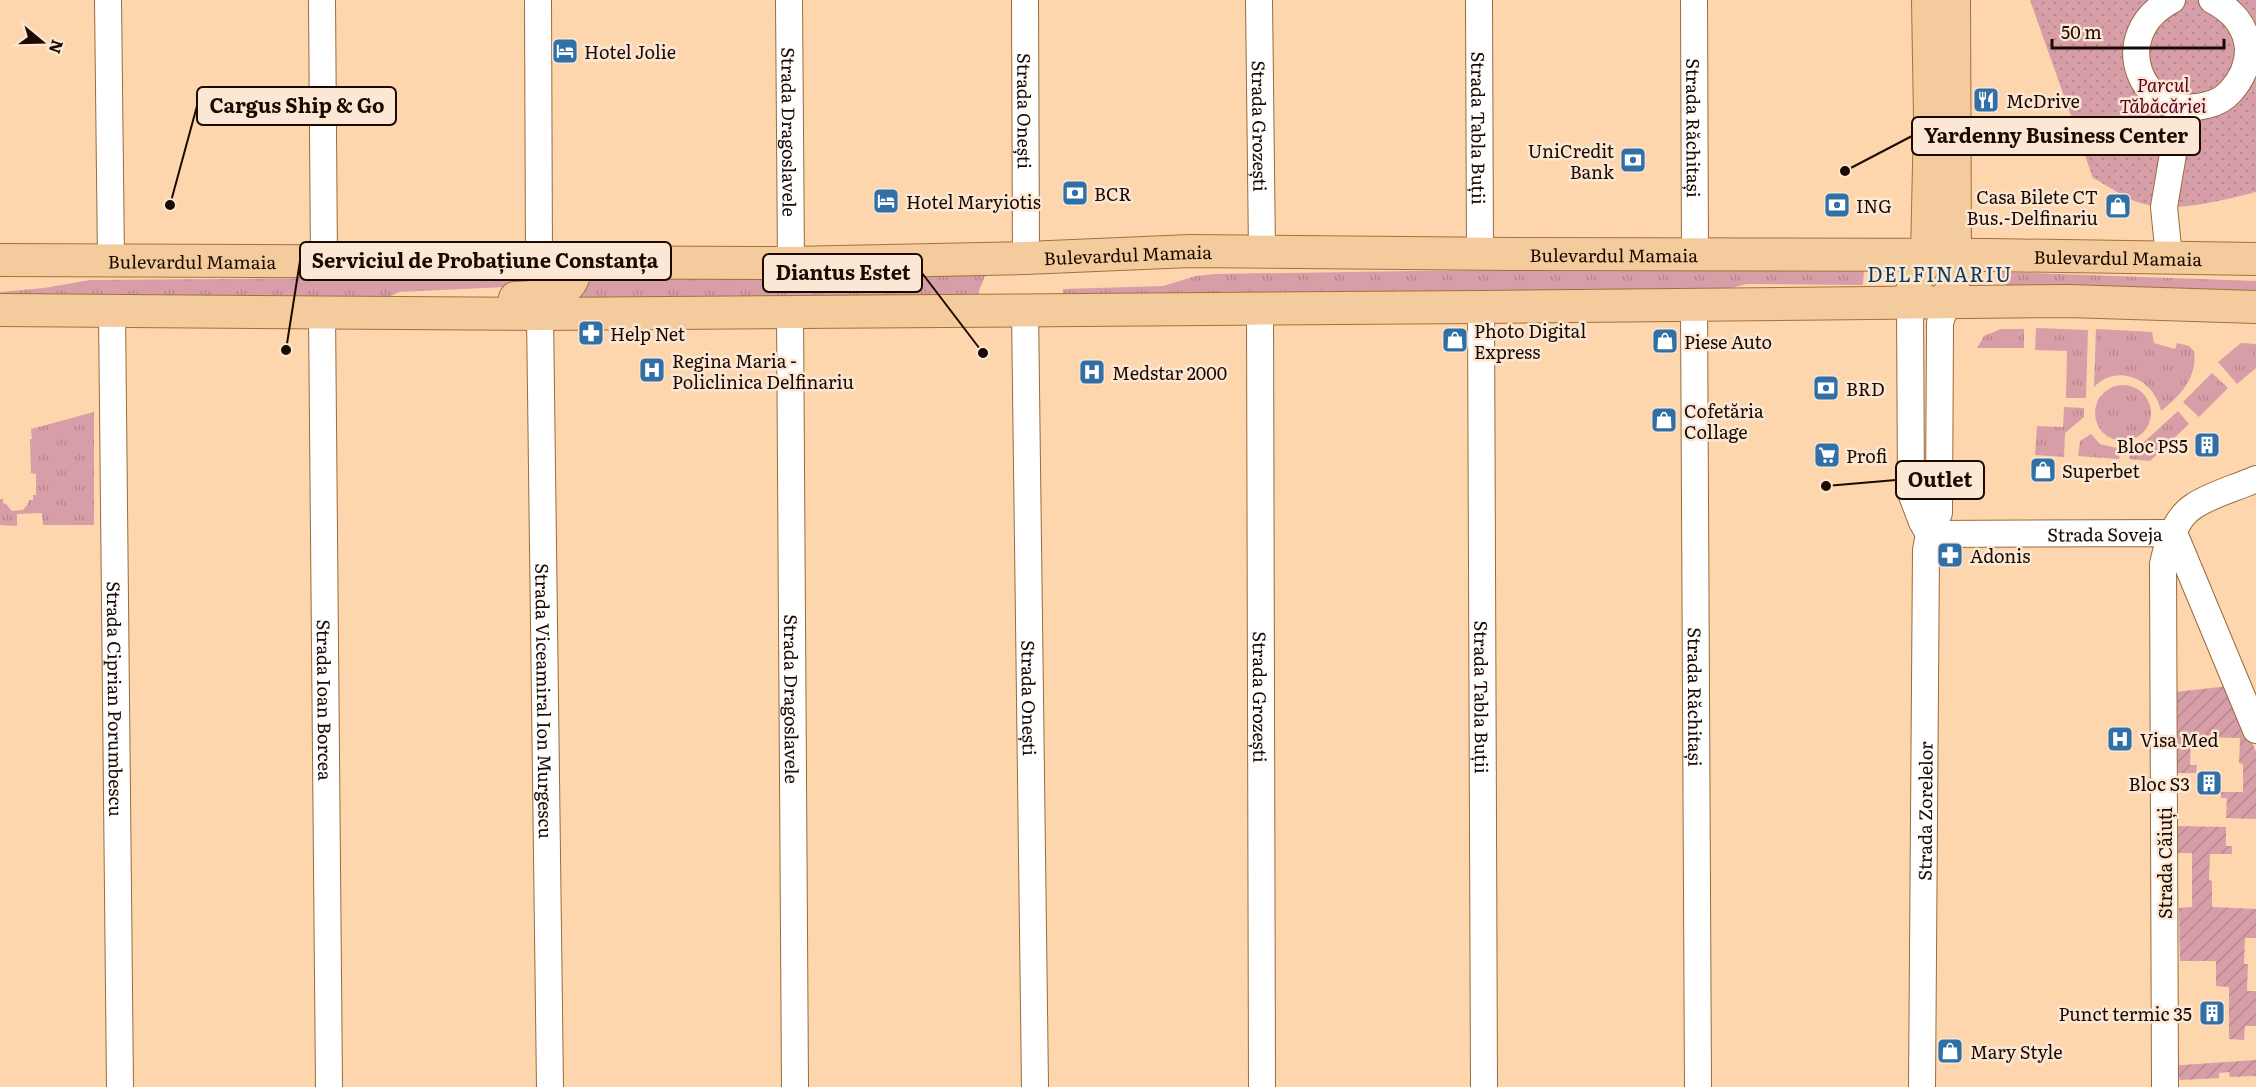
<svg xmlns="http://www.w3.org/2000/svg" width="2256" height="1087" viewBox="0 0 2256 1087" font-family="Literata,serif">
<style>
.grass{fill:url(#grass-tufts)}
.park{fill:url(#park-dots)}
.garden{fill:url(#garden-furrows)}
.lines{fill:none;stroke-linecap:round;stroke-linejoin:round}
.minor-casing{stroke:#986c3c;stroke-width:28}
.major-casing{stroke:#a4713c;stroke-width:34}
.minor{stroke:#fff;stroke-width:26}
.major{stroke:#f4cb9d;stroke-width:32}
.labels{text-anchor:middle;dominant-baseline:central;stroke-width:5;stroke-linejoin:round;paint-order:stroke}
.poi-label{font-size:18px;fill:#1b0a00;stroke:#fbe7d3;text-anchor:start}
.park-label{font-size:18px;font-style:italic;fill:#590022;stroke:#fbe7d3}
.street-label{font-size:18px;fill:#1b0a00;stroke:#fbe7d3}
.neighbourhood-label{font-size:20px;letter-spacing:1.5px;fill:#09385c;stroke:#fbe7d3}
.leader{fill:none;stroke:#1b0a00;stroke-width:2}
.callout-dot{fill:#1b0a00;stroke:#fbe7d3;stroke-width:2}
.callout{fill:#fbe7d3;stroke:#1b0a00;stroke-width:2}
.callout-label{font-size:20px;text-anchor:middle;font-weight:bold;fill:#1b0a00}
</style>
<defs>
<pattern id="grass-tufts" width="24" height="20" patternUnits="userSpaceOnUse" patternTransform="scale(1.5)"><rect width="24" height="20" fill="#d79ea8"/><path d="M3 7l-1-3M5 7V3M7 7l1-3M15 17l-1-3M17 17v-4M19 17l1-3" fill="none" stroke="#b8878f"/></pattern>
<pattern id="park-dots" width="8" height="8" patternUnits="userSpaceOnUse" patternTransform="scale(1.5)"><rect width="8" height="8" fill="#d79ea8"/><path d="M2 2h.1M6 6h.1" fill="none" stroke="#b8878f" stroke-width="1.8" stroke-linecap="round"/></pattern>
<pattern id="garden-furrows" width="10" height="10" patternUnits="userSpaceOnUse" patternTransform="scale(1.5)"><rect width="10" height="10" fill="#d79ea8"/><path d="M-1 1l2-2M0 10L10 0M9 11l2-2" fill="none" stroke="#b8878f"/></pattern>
</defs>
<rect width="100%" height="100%" fill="#fdd6ae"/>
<path class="grass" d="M1479,270H1864L1863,285L1747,284L1689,298L1259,293L1063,297V289L1163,286L1196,276L1214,274Z
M2001,272L2256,281V298L2002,290Z
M986,273L979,291V298L574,301L590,281V276Z
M516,277L515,282L505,287L399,292L378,302L0,299V292L44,288L90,280Z
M2036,328L2088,330L2086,398H2066L2067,351L2035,350Z
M2001,329H2024V348H1977L1984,336Z
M2096,329L2152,332L2154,343L2175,349L2177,343L2189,346L2194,351C2198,377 2180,396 2161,411C2155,380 2118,362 2094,387Z
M2241,343L2256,344V368L2237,384L2218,362Z
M2212,373L2228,388L2199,417L2183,402Z
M2095 413a28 28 0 1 1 56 0a28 28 0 1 1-56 0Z
M2064,407L2084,408V417L2065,433L2064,457L2035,455L2037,426L2063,427Z
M2178,411L2189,424L2150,461L2129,459L2130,449L2144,442Z
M94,412V525H43L42,513L17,514V526L0,525V499H3V503L6,504L12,511L23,510L28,504L29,500H33V495H36V474L31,473L30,439H32L31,429Z
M2091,434L2100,444L2121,449L2119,459L2078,456L2080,441Z"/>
<path class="park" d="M2030,0H2256V192C2223,200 2177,213 2144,204C2127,200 2109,186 2093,178Z"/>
<path class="garden" d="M2229,686L2256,752V819L2226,818L2227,798H2221V792H2243V764L2239,763L2240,738L2191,737L2190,765H2197L2196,773H2174L2175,692Z
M2176,826L2226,827V846H2232V854H2210L2209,880L2212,881V907L2256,909V938H2245L2244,964H2248L2247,991H2256V1026H2245L2244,1040L2229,1039V987L2216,986V961H2180L2179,908L2192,907V853H2176Z
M2256,1060V1076L2230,1077L2229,1072L2219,1073V1078L2180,1080L2179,1076H2166L2167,1066Z"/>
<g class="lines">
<defs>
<g id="minor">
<path d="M108,0L111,260"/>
<path d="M322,0L324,262"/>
<path d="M538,0L539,263"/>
<path id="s1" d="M789,0L791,263"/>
<path id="s2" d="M1025,0L1026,258"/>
<path id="s3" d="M1259,0L1262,252"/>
<path id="s4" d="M1479,0L1480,254"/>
<path id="s5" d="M1694,0L1695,255"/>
<path d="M2172,0C2105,35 2141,123 2207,105C2216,103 2225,98 2231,91C2241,80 2248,65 2248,50C2247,26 2232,10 2212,0"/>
<path d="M2169,257L2164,207L2181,107"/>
<path d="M1910,302L1911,493L1922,522L1929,534"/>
<path id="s6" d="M1694,305L1698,1087"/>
<path id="s7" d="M1481,307L1484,1087"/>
<path id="s8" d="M1260,309L1262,1087"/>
<path id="s9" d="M1025,310L1035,1087"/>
<path id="s10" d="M112,311L120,1087"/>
<path id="s11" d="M790,311L795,1087"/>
<path id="s12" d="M322,313L329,1087"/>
<path id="s13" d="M540,314L550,1087"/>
<path id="s14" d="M1929,534L2174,533L2256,730"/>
<path id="s15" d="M1922,1087L1926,550L1929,534L1939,513L1940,323L1947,301"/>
<path d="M2165,1087L2163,564C2167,545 2176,517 2194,506C2212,494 2236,488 2256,479"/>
</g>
<g id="major">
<path id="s16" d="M0,260L791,263L1026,258L1190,251L1513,254L1991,255L2256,259"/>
<path d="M515,298C531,297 567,297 573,278C574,274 573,268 573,263"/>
<path d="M1947,301L1955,277V256L1954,0"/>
<path d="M1910,302L1912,290L1927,256L1930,119L1928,0"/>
<path d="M0,310L540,314L1481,307L2068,301L2256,307"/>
</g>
</defs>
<use href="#minor" class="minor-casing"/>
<use href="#major" class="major-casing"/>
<use href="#minor" class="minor"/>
<use href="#major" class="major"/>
</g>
<defs>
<symbol id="hotel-square" viewBox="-11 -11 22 22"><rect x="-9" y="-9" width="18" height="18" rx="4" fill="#3070a6" stroke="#fbe7d3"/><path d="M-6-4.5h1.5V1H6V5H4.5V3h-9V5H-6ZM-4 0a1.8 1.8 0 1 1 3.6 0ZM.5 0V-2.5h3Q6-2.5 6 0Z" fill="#fff"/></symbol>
<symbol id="restaurant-square" viewBox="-11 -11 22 22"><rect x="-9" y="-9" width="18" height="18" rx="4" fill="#3070a6" stroke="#fbe7d3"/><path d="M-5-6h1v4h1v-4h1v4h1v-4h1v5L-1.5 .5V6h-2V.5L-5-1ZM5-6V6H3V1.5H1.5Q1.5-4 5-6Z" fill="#fff"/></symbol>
<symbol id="bank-square" viewBox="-11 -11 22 22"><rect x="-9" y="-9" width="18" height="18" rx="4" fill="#3070a6" stroke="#fbe7d3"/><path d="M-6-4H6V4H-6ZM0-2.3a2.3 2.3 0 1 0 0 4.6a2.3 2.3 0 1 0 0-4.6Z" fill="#fff"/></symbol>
<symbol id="shop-square" viewBox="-11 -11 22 22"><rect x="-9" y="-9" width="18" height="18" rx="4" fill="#3070a6" stroke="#fbe7d3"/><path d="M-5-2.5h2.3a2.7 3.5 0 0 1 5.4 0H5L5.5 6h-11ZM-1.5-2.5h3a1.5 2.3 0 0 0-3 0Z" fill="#fff"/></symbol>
<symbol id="pharmacy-square" viewBox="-11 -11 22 22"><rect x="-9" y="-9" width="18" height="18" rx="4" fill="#3070a6" stroke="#fbe7d3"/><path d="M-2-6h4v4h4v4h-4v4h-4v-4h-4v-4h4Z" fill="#fff"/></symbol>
<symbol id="hospital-square" viewBox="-11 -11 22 22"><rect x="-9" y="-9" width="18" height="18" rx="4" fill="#3070a6" stroke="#fbe7d3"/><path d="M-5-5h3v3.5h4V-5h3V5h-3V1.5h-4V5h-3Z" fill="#fff"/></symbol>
<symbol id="building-square" viewBox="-11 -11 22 22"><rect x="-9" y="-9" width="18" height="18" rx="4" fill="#3070a6" stroke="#fbe7d3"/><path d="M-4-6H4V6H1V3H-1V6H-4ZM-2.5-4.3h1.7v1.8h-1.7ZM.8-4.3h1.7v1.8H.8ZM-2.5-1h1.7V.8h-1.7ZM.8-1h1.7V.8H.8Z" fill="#fff"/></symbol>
<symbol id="supermarket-square" viewBox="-11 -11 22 22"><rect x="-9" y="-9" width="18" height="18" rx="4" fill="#3070a6" stroke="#fbe7d3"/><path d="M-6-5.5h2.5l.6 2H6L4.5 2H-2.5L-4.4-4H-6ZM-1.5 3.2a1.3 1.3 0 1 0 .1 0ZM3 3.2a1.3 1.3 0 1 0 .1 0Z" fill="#fff"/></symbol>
</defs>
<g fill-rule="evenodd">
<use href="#hotel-square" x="550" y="36" width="30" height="30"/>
<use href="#restaurant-square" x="1971" y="85" width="30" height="30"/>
<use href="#bank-square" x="1618" y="145" width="30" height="30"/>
<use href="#bank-square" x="1060" y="178" width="30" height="30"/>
<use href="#hotel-square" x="871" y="186" width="30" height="30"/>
<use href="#bank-square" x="1822" y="190" width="30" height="30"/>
<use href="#shop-square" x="2103" y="191" width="30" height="30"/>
<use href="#pharmacy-square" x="576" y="318" width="30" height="30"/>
<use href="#shop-square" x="1440" y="325" width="30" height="30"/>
<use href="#shop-square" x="1650" y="326" width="30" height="30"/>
<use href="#hospital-square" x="637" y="355" width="30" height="30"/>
<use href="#hospital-square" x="1077" y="357" width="30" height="30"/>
<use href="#bank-square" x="1811" y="373" width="30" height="30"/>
<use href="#shop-square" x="1649" y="405" width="30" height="30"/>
<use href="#building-square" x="2192" y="430" width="30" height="30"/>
<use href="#supermarket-square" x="1812" y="440" width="30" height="30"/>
<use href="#shop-square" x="2028" y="455" width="30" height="30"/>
<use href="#pharmacy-square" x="1935" y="540" width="30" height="30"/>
<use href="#hospital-square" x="2105" y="724" width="30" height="30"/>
<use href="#building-square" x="2194" y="768" width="30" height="30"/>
<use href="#building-square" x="2197" y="998" width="30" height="30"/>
<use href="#shop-square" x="1935" y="1036" width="30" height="30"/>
</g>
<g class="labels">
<g class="poi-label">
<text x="584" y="51">Hotel Jolie</text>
<text x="2006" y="100">McDrive</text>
<text x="1614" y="150" text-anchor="end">UniCredit<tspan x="1614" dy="21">Bank</tspan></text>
<text x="1094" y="193">BCR</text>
<text x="2098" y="196" text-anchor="end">Casa Bilete CT<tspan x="2098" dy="21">Bus.-Delfinariu</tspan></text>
<text x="906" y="201">Hotel Maryiotis</text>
<text x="1856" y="205">ING</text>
<text x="1474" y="330">Photo Digital<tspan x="1474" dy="21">Express</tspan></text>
<text x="610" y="333">Help Net</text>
<text x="1684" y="341">Piese Auto</text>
<text x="672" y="360">Regina Maria -<tspan x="672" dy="21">Policlinica Delfinariu</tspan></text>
<text x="1112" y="372">Medstar 2000</text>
<text x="1846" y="388">BRD</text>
<text x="1684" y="410">Cofetăria<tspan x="1684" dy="21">Collage</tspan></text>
<text x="2188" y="445" text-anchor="end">Bloc PS5</text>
<text x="1846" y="455">Profi</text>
<text x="2062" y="470">Superbet</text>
<text x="1970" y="555">Adonis</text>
<text x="2140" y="739">Visa Med</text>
<text x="2190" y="783" text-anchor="end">Bloc S3</text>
<text x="2192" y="1013" text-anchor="end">Punct termic 35</text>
<text x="1970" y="1051">Mary Style</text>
</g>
<g class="park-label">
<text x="2163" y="84">Parcul<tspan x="2163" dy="21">Tăbăcăriei</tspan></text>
</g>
<g class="street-label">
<text stroke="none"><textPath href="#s2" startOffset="111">Strada Onești</textPath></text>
<text stroke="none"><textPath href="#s3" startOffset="126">Strada Grozești</textPath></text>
<text stroke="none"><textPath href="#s4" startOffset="128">Strada Tabla Buții</textPath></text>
<text stroke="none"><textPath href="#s5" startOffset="128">Strada Răchitași</textPath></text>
<text stroke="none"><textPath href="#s1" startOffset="132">Strada Dragoslavele</textPath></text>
<text stroke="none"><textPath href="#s16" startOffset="1128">Bulevardul Mamaia</textPath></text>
<text stroke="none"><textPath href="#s16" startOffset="1614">Bulevardul Mamaia</textPath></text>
<text stroke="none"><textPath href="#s16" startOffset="2118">Bulevardul Mamaia</textPath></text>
<text stroke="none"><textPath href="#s16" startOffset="192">Bulevardul Mamaia</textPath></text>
<text stroke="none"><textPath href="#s14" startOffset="176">Strada Soveja</textPath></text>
<text stroke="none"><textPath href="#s6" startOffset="392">Strada Răchitași</textPath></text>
<text stroke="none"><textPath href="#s7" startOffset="390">Strada Tabla Buții</textPath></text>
<text stroke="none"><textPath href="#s9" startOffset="388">Strada Onești</textPath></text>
<text stroke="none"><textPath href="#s8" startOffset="388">Strada Grozești</textPath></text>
<text stroke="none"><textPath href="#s10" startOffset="388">Strada Ciprian Porumbescu</textPath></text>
<text stroke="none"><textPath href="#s11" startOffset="388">Strada Dragoslavele</textPath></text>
<text stroke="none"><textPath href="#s12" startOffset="387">Strada Ioan Borcea</textPath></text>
<text stroke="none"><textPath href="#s13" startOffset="387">Strada Viceamiral Ion Murgescu</textPath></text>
<text stroke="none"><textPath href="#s15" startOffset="276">Strada Zorelelor</textPath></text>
<text transform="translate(2164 863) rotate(-90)">Strada Căiuți</text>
</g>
<g class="neighbourhood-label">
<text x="1940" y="273">DELFINARIU</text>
</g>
</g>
<path class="leader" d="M170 205L197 106M1845 171L1912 136M286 350L300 261M983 353L922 273M1826 486L1896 480"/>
<g class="callout-dot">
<circle cx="170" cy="205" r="6"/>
<circle cx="1845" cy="171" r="6"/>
<circle cx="286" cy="350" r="6"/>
<circle cx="983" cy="353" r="6"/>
<circle cx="1826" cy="486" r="6"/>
</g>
<g class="callout">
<rect x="197" y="87" width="199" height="38" rx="6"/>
<rect x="1912" y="117" width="288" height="38" rx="6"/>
<rect x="300" y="242" width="371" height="38" rx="6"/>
<rect x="763" y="254" width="159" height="38" rx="6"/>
<rect x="1896" y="461" width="88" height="38" rx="6"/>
</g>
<g class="callout-label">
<text x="297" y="113">Cargus Ship &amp; Go</text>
<text x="2056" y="143">Yardenny Business Center</text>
<text x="485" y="268">Serviciul de Probațiune Constanța</text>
<text x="843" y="280">Diantus Estet</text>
<text x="1940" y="487">Outlet</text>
</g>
<g transform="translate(42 42) rotate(109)" stroke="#fbe7d3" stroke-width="4.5" paint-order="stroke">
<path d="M0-4.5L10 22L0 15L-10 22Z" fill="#1b0a00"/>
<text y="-9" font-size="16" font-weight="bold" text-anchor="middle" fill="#1b0a00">N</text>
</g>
<path d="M2052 39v9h172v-9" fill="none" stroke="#1b0a00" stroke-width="3"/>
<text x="2061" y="39" font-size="18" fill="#1b0a00" stroke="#fbe7d3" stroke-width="4.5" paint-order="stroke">50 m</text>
</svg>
